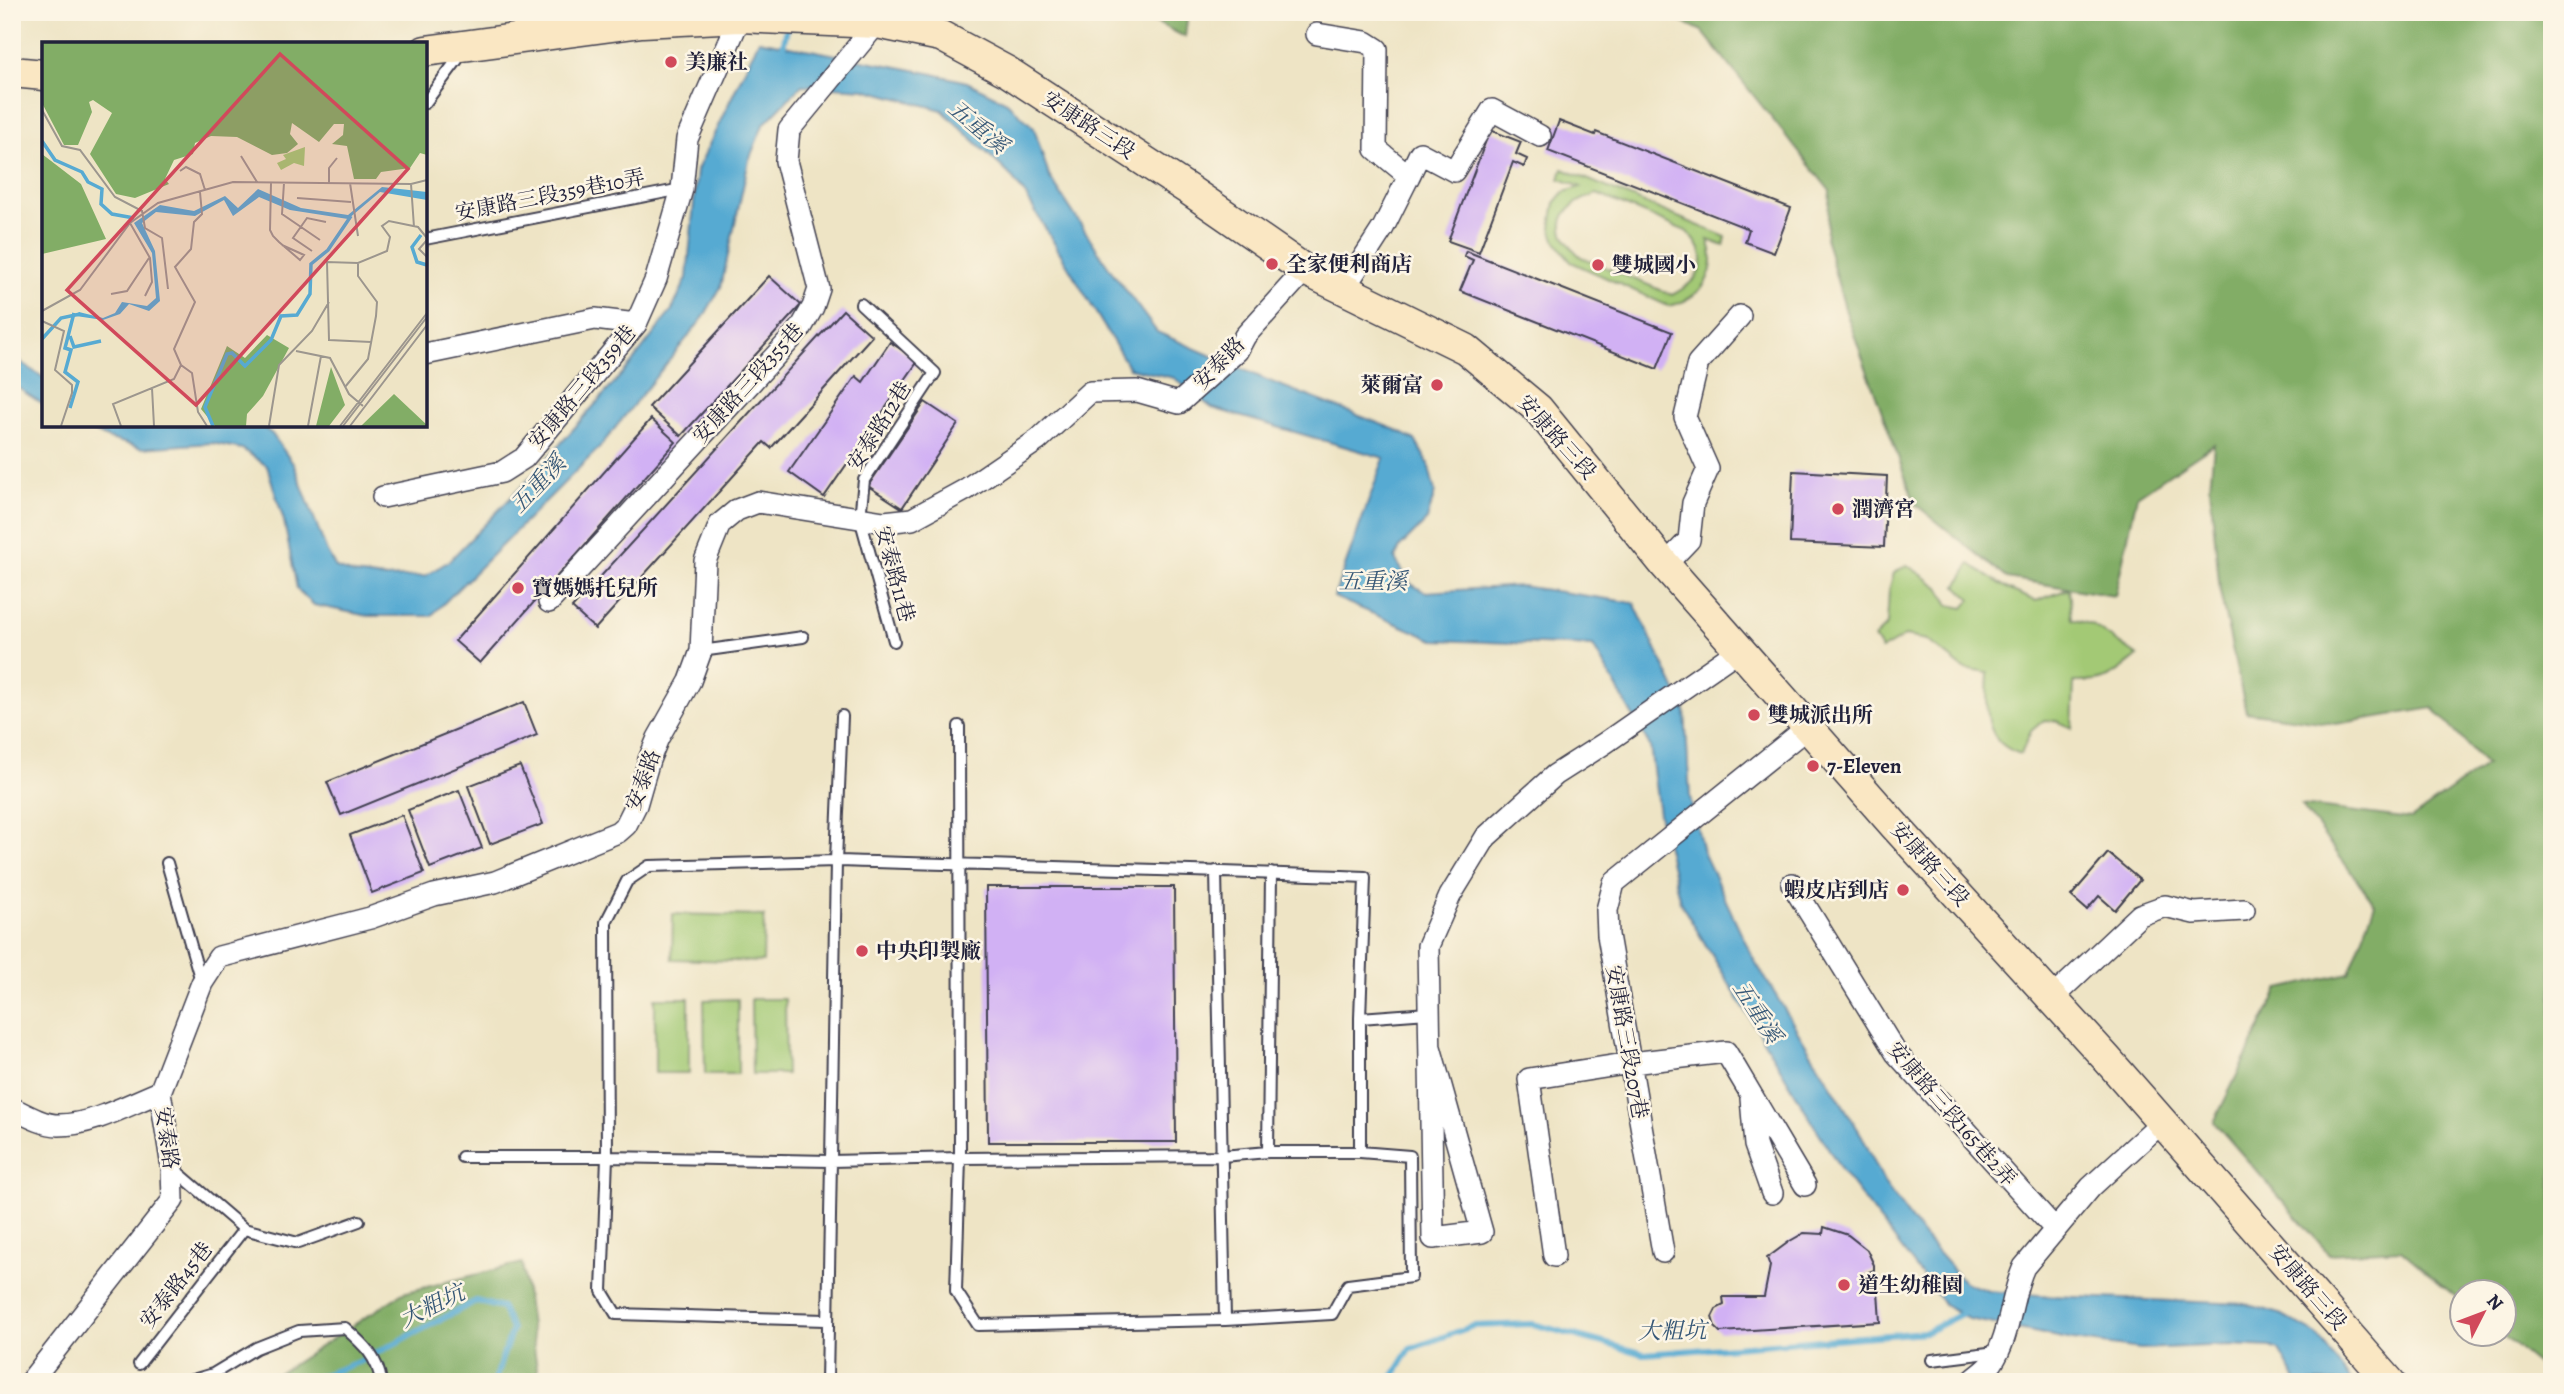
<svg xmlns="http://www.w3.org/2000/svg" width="2564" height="1394" viewBox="0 0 2564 1394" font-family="Alegreya,'Noto Serif TC',serif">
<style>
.green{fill:#a3c974;stroke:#627658;stroke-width:2;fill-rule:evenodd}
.forest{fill:#82ad66;stroke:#526850;stroke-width:2}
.water{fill:#57aad2;stroke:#3c6686;stroke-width:2}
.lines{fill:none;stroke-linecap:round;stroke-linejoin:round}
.stream{stroke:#57aad2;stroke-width:6}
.building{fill:#d1b1f4}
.service-casing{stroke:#413f50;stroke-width:14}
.minor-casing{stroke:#413f50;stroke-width:24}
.secondary-casing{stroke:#413f50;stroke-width:33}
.service{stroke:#fff;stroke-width:10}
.minor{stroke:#fff;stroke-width:21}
.secondary{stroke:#fae7c3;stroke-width:30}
.poi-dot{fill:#d1495b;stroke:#fcf5e5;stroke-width:2.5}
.labels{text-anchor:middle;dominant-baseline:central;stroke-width:5;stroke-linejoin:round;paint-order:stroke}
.poi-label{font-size:21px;font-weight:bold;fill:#22223b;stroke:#fcf5e5;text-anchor:start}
.street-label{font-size:21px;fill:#22223b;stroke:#fcf5e5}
.water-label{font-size:23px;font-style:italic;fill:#375877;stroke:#fcf5e5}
.inset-river{fill:none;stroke:#57aad2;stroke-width:3.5}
.inset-road{fill:none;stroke:#9c968e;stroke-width:2}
.view{fill:#d1495b;fill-opacity:0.15;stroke:#d1495b;stroke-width:3.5}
.inset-edge{fill:none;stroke:#22223b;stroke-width:3.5}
</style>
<rect width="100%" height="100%" fill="#fcf5e5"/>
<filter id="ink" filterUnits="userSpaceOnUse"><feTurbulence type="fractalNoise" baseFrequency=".0143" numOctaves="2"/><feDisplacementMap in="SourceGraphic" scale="14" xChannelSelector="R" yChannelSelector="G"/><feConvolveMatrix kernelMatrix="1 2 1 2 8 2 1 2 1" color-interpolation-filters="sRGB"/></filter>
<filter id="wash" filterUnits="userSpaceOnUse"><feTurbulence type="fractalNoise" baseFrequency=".00686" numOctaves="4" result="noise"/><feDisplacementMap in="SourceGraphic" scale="28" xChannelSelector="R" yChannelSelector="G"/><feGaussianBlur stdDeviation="1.57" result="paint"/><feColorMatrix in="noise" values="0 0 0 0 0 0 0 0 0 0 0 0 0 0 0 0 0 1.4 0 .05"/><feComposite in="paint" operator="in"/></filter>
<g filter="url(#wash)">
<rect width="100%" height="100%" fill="#eee4c5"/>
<path class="green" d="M1563,169L1726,237L1724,246L1708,240C1721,273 1700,300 1668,306L1571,262L1556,242L1551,228L1553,214L1555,203L1564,192L1581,187L1560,179ZM1597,194L1686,231C1714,257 1703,279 1672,295L1581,257C1549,229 1559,206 1597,194Z
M1970,564L2010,590L2036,601L2069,589L2072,619L2092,625L2138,656C2114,675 2107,683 2074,682L2072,728L2056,721L2044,720L2031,731L2021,754C1981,742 1987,707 1988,673L1964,669L1927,640L1905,636L1881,650L1874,638L1887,625L1889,590L1894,573L1907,565L1939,587L1949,605L1964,608L1971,599L1957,586Z
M673,914L764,916L763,962L672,959Z
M655,998H689V1073H655Z
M738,999V1074H705L704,1000Z
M751,999H785L786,1074H752Z"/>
<path class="forest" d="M1135,12H1188L1185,37Z
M1660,12H2552V1376L2502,1335L2504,1334V1292H2462V1302L2401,1250L2329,1254L2214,1122L2279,989L2349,973L2375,904L2301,805L2411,819L2486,765L2433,708L2336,724L2246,712L2220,592L2210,487L2214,444L2137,496L2115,596L2007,578L1915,504L1846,312L1826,241L1830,191L1702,31Z
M522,1263L539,1382H237L278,1374L403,1293Z"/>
<path class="water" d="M759,40L929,73L967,82L1007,102L1034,128L1049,176L1110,269L1157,332L1269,381L1396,430L1415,440L1428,463L1435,492L1427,520L1400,547L1395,559L1411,584L1425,592L1521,586L1634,603L1685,710L1690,797L1703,852L1753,958L1862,1136L1885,1184L1923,1236L1964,1282L1988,1291L2051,1296L2246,1304L2280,1314L2317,1335L2352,1382H2297L2279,1350L2271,1347L2230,1345L2141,1349L2073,1340L1969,1319L1944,1304L1842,1171L1680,902L1659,814L1650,746L1593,646L1434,640L1334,597L1384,458L1212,408L1174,378L1129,368L1026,196L1009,174L942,110L864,89L802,85L763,125L749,160L721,287L703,318L599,448L431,616H368L314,605L297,589L284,521L267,466L242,449L212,443L141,448L107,438L81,425H260L272,434L294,465L327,552L336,568L354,574L384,578L425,576L449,561L531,477L630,365L672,310L687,278L697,170Z
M12,350L23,364L44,378V405L12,384Z"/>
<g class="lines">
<path class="stream" d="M782,51L787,28
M305,1382L361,1361L476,1301L502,1308L512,1329L494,1382
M1390,1382L1410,1349L1473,1326L1533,1324L1644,1354L1926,1332L1965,1312"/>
</g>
<g id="blocks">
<path class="building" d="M1559,121L1595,135L1596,132L1791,208L1774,253L1745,242L1749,229L1548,151Z
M1490,130L1521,142L1516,154L1527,159L1524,167L1513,162L1479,252L1448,241Z
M1466,251L1672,332L1657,369L1460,291L1473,260L1464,256Z
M769,276L801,305L681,436L649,407Z
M843,310L872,336L771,448L764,442L595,629L572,608Z
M890,342L918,361L824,497L789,472L856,376L863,382Z
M925,402L958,424L902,508L868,486Z
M651,419L676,442L480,663L455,641Z
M1793,471L1887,476L1884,547L1790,543Z
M524,702L537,735L341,815L327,782Z
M520,766L543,824L490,844L468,786Z
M459,790L482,848L430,868L408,810Z
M402,815L424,873L372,893L350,835Z
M2108,853L2140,880L2115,910L2099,896L2087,910L2071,896Z
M986,887H1174L1176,1142H988Z
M1824,1227L1848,1235L1867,1250L1874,1265V1270L1864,1274L1868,1289L1878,1292L1880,1322L1720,1332L1715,1327L1712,1317L1716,1309L1724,1305L1723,1297H1764L1770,1266L1767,1258L1790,1241L1804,1233L1823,1234Z"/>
</g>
</g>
<g filter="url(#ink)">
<use href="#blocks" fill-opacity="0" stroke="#413f50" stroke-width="2"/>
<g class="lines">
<defs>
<path id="service" d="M425,103L463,52
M425,239L682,189
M861,304L935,373L864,480L860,518L894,641
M701,651L803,637
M959,726L960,1158L956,1291L978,1325L1225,1320L1332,1314L1348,1285L1411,1277L1410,1156L1360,1152H1268L1222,1156L960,1158L831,1161L836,861C1013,866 1189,870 1365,877L1360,1018V1152
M167,863L201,981
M1216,871L1225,1320
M1360,1018L1428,1013
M1268,1152L1271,873
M462,1157H607L831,1161L827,1382
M174,1169L244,1229L298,1243L359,1221
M826,1320L616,1314L602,1291L607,1157L606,922L627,881L649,866L836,861L842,716
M1932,1360L1996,1352
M139,1364L244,1229
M186,1382L213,1374L256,1348L299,1331L345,1328C363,1344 378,1357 381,1382"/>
<path id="minor" d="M1317,34L1366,42L1377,49L1376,149L1409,176L1383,228L1343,290
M1409,176L1420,153L1454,171L1492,110L1540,136
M425,354L595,319L636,324
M383,497L502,472L524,458L636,324L656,279L682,189L687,139L740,17
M1665,565L1689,540L1693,503L1708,469L1685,417L1698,363L1740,316
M549,602L801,328L813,307L819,289L786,161L789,130L877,23
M1792,884L1896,1053L2055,1229
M2052,998L2140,915L2165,906L2194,913L2244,910
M1430,1047L1482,1232L1433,1238L1428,946L1450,896L1486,837L1555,775L1605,743L1740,649
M1751,1098L1755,1145L1772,1193
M12,1108C26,1115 43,1125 59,1125C93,1125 129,1104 160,1092
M1663,1252L1608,935L1607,910L1614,883L1808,727
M1554,1256L1529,1079L1631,1063L1726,1052L1805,1185
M30,1382L173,1200L172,1167L160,1092L202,983L219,957L370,918L434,895L495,882L618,832L626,825L636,805L649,760L658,738L690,681L701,651L705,561L720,524L737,510L758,502L884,522L912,519L965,490L1038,440L1090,392L1137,391L1179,403L1237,351L1245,336L1305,270
M1971,1382C1977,1376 1987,1370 1992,1363C2011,1335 2010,1297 2024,1267L2091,1187L2162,1122"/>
<path id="secondary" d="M425,51L642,22L740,17L877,23L941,36L1008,72L1189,190L1305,270L1466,349L1538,409L1665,565L1895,826L2107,1059L2390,1382
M12,72L44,75"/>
</defs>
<use href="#service" class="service-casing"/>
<use href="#minor" class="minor-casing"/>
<use href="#secondary" class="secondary-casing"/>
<use href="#service" class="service"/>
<use href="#minor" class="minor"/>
<use href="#secondary" class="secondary"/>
</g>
</g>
<g class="poi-dot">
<circle cx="671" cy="62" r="7"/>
<circle cx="1272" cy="264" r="7"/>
<circle cx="1598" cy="265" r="7"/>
<circle cx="1437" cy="385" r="7"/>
<circle cx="1838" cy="509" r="7"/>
<circle cx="518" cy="588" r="7"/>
<circle cx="1754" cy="715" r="7"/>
<circle cx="1813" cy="766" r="7"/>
<circle cx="1903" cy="890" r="7"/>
<circle cx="862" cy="951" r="7"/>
<circle cx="1844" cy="1285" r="7"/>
</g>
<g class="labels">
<g class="poi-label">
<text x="685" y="62">美廉社</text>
<text x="1286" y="264">全家便利商店</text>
<text x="1612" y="265">雙城國小</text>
<text x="1423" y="385" text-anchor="end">萊爾富</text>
<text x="1852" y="509">潤濟宮</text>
<text x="532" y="588">寶媽媽托兒所</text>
<text x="1768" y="715">雙城派出所</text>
<text x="1827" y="766">7-Eleven</text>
<text x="1889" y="890" text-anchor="end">蝦皮店到店</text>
<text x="876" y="951">中央印製廠</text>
<text x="1858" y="1285">道生幼稚園</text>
</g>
<g class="street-label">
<text transform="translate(1089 125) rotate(33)">安康路三段</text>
<text transform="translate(550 195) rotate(-11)">安康路三段359巷10弄</text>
<text transform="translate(1219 363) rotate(-46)">安泰路</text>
<text transform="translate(748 383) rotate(-48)">安康路三段355巷</text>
<text transform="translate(582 387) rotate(-50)">安康路三段359巷</text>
<text transform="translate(879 426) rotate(-58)">安泰路12巷</text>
<text transform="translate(1557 437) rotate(48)">安康路三段</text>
<text transform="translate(895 574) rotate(75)">安泰路11巷</text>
<text transform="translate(643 780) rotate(-70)">安泰路</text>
<text transform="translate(1930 864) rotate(48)">安康路三段</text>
<text transform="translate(1627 1042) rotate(80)">安康路三段207巷</text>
<text transform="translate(1952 1114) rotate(49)">安康路三段165巷2弄</text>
<text transform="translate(167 1138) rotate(82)">安泰路</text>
<text transform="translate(176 1285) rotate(-52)">安泰路45巷</text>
<text transform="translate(2308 1287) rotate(49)">安康路三段</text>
</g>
<g class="water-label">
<text transform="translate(978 127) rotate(40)">五重溪</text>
<text transform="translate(538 484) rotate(-47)">五重溪</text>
<text x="1373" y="581">五重溪</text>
<text transform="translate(1757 1012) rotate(57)">五重溪</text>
<text transform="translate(432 1306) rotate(-26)">大粗坑</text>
<text transform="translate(1672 1331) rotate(-1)">大粗坑</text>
</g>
</g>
<g transform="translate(42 42)">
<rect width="385" height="385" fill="#eee4c5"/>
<path d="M263,105L262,124L252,121L239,128L235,121L244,117L241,113Z" fill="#a3c974"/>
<path d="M0,1H385V113L378,111L368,126L339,130L334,137H312L305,104L290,102L301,93L302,82H292L277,100L250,81L248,92L256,102L245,111L230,113L195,95L169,94L153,101L151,112L132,118L123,137L127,142L93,156L74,152L48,112L70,71L51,58L47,60L50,70L36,103H22L0,61ZM0,112L39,142L64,197L0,212ZM225,293L247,306L221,354L205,372L204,384H173L159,367L185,304L203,316ZM289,325L303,363L287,384H274ZM352,352L385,383V384H319Z" fill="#82ad66"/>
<path d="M340,145L385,150V158L338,150L306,177L248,168L217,155L191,174L182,158L153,174L114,170L100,181L113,209L118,259L107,269L87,262L78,272L61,278L34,274L37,270L61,276L73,271L80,260L105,264L114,256L110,211L92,181L118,163L152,169L183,154L196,166L216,147L259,166L306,173Z" fill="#57aad2"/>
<path class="inset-river" d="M0,99L13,118L40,130L46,140L60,147L59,162L70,172L92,176M379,193L370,205L375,220L385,223M28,294L32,305L59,299M0,297L19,276L38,272M28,366L36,340L23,330L29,308L23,306L32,271M171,384L163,365L185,312L190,311L203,324L229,298L239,274L255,273L268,252L269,222L286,208L309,174"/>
<path class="inset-road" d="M0,68L20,104L38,108L73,155L100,169L103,186L120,196L126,247M199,114L215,140M138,129L144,125L158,132L163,148M229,141L228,188L231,194L237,200L258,218L262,213L240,203M242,141L240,172L278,198M287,141V126L295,116M308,141L316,194M369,142L372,185M158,150L160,172L152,180L149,207L133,225L153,260L132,307L139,323L150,331L156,370L165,384M255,156L309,160M88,181L108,216L110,240L103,254M385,198L377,207L385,215M270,209L251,196L265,176L284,180M69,252L85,249L107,216M0,269L38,248L88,181L116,161L191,140L369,142L385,138M0,279L22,289L13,328L30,343V351L19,384M329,300L287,298L285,220L316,221L345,209L348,195L340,184L347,179L376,185L385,196M254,309L288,316L307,352L321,364M303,345L326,317L334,274L335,260L316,234V221M110,346L112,384M79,384L71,362L132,337L139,323M227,384L237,323L270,289L287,260M266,384L279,314M298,384L385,271M301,384L385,275M308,384L385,283"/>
<path class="view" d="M238,12L366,127L154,363L25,248Z"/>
<rect width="385" height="385" class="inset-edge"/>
</g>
<rect width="2564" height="1394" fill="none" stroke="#fcf5e5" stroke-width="42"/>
<g transform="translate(2483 1313) rotate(48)"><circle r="33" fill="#fcf5e5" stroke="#a5a1a1" stroke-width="2"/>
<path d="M0-5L12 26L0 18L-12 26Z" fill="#d1495b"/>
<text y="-10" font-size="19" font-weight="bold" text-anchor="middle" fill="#22223b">N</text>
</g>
</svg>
